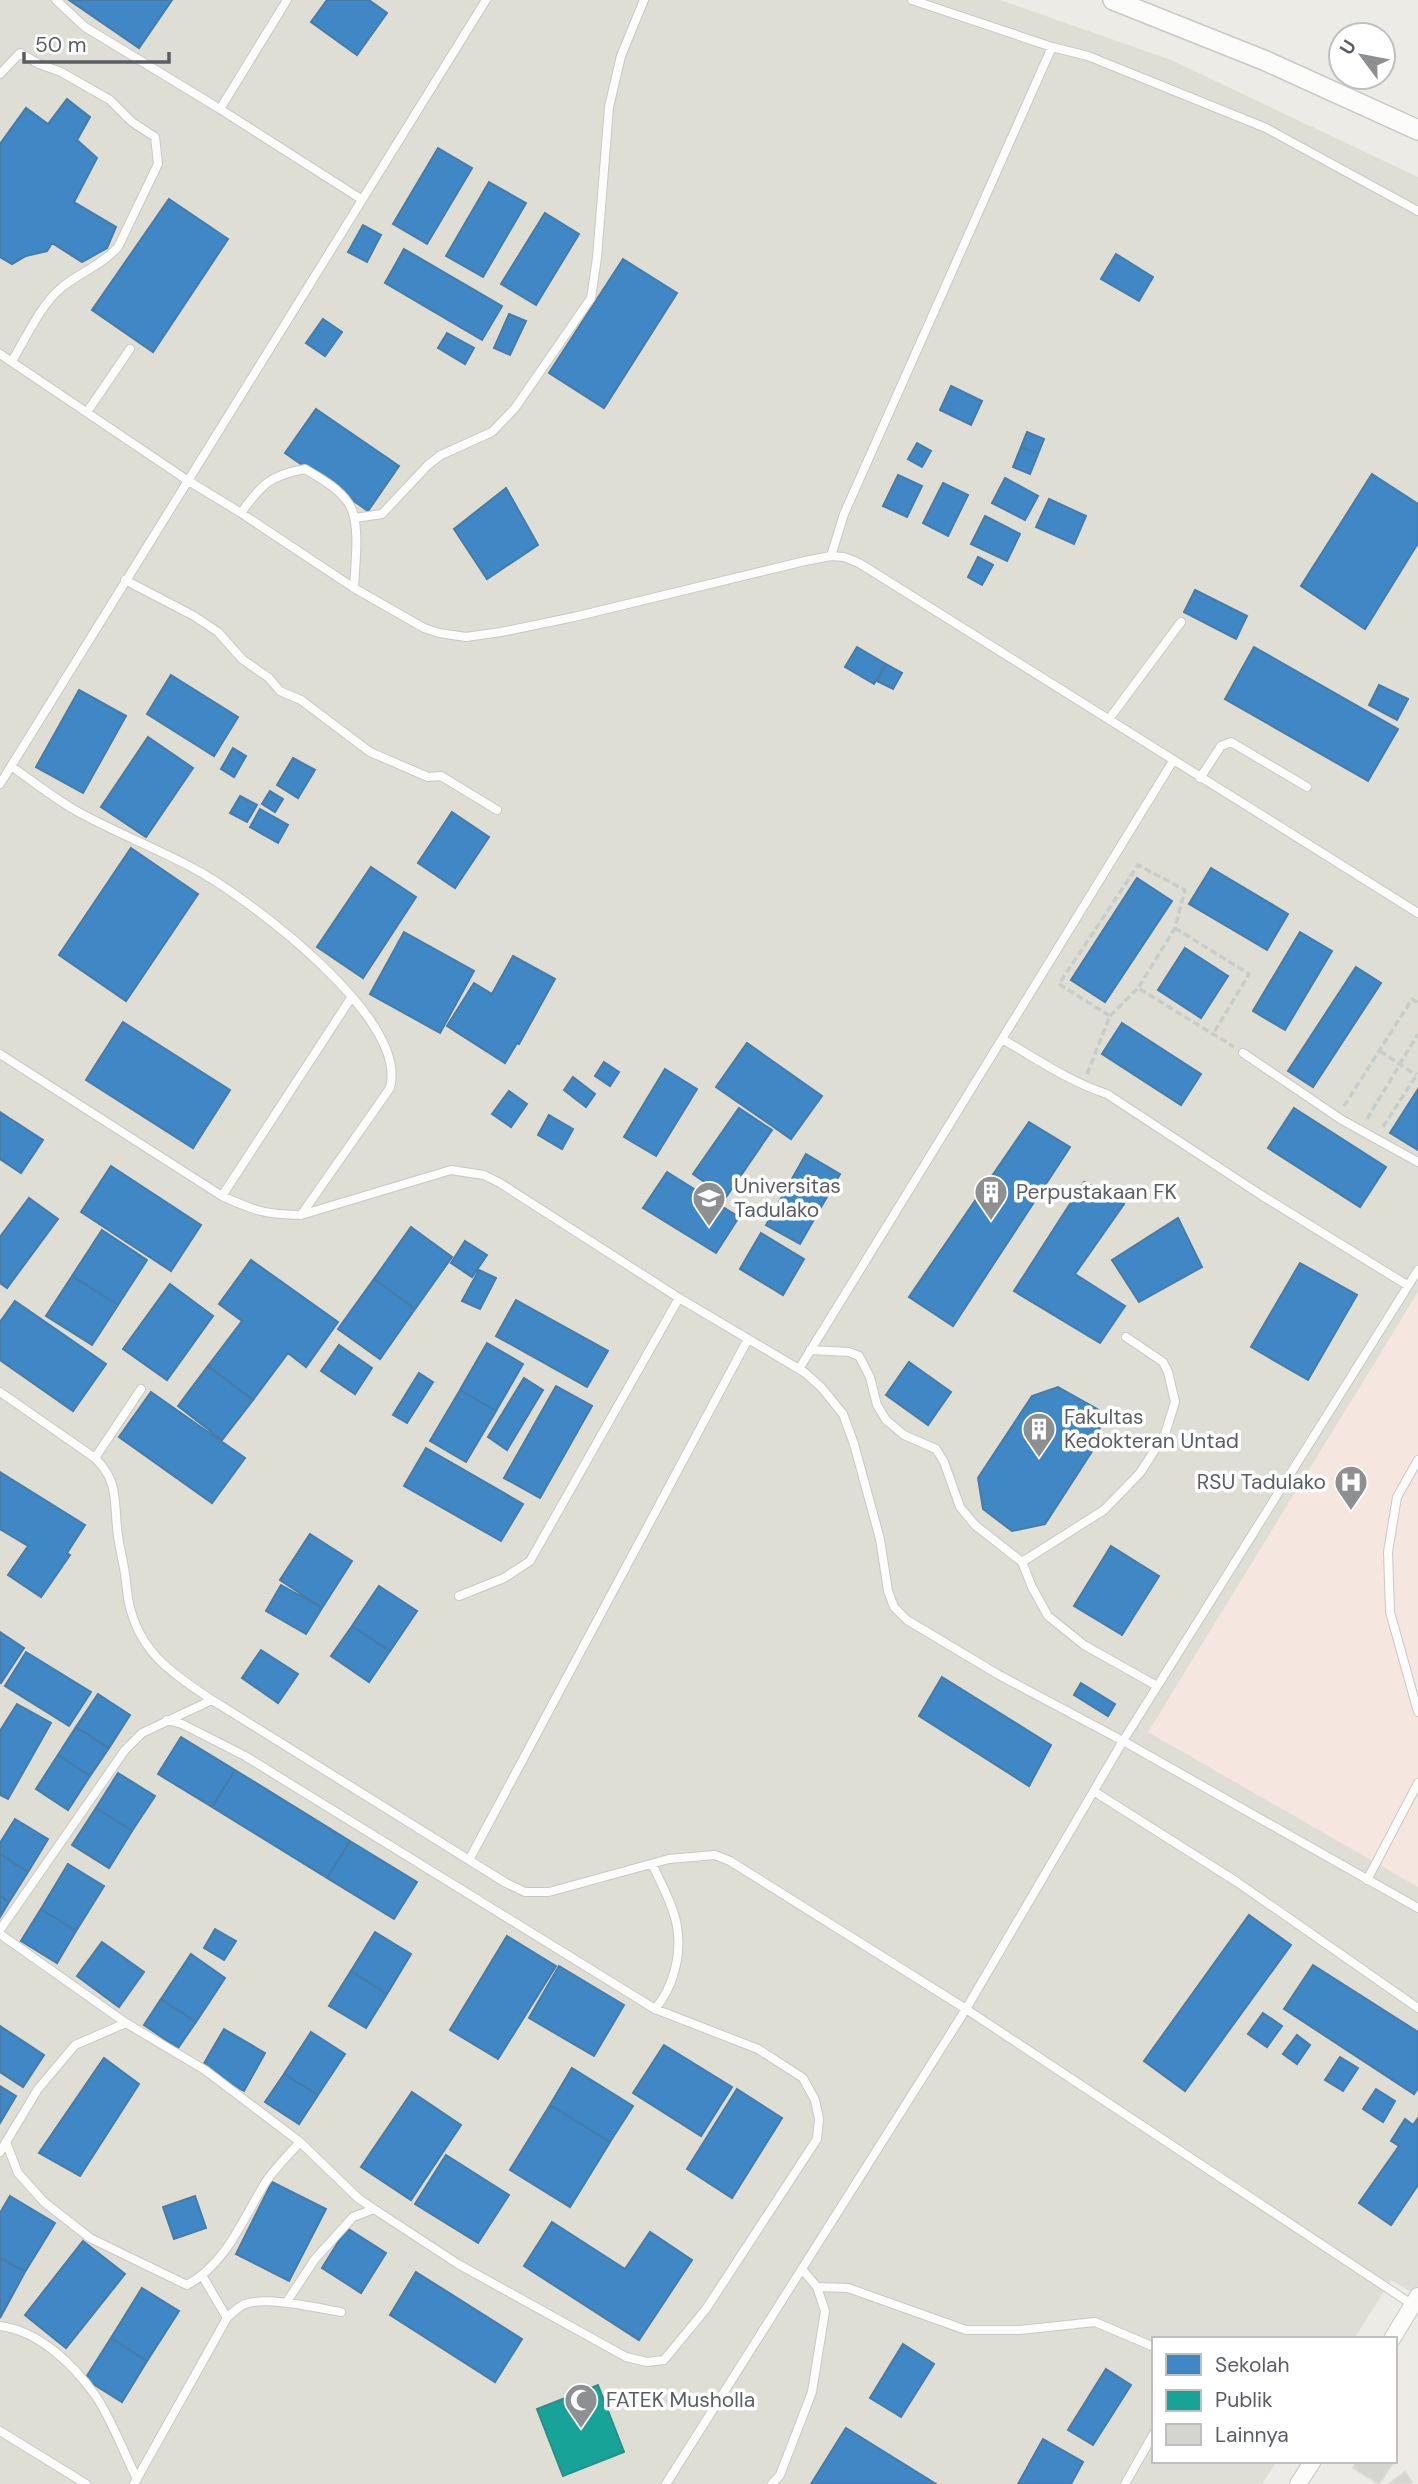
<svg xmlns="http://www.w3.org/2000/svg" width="1418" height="2484" viewBox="0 0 1418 2484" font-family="'DM Sans',sans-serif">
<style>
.education{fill:#deded5}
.medical{fill:#f5e6e0}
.schools{fill:#3f88c5;stroke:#477ba8;stroke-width:2}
.public{fill:#17a398;stroke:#2b8e88;stroke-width:2}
.building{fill:#d4d4d0;stroke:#dcdad4;stroke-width:2}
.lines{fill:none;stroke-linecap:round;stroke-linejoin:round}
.service-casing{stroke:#c8c9c7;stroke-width:10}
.minor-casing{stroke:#c8c9c7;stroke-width:18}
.tertiary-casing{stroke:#c8c9c7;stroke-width:22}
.path{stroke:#c7cdca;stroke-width:3.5;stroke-dasharray:7 3.5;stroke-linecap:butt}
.service{stroke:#fcfcfb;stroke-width:8}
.minor{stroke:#fcfcfb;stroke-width:16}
.tertiary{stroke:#fcfcfb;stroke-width:19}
.labels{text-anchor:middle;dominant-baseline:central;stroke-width:7;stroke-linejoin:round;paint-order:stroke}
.poi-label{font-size:21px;fill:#5a5e64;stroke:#fff;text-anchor:start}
</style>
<rect width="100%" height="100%" fill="#ecebe5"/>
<path class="education" d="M0,0H1000L1171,60L1418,177V2296L1391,2280L1354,2339H1154V2461H1277L1262,2484H0Z"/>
<path class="medical" d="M1418,1292V1887L1148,1732Z"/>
<path class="schools" d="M69,0H172L139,48Z
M327,0H369L387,13L357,55L311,22Z
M67,99L90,117L77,140L97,158L74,202L116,227L107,248L82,262L52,243L47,251L26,256L12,264L0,257V144L26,108L48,124Z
M438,148L472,168L427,244L393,224Z
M489,182L526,203L483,277L446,256Z
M169,199L228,239L153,352L92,310Z
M545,213L579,234L536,305L501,284Z
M363,225L381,235L367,262L348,252Z
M404,249L502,306L482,340L385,283Z
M1116,254L1153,277L1139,301L1101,279Z
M623,259L677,293L604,408L549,373Z
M509,314L526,321L510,355L494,348Z
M323,319L342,332L325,356L306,343Z
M447,333L474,348L465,364L438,348Z
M951,386L982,401L971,425L940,410Z
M316,409L399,466L368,511L285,453Z
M1027,432L1044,439L1038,454L1021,447Z
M917,443L931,451L922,467L908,459Z
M1021,447L1038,454L1030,474L1013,467Z
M1372,474L1418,504V543L1365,629L1301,586Z
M898,475L922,486L907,517L883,506Z
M1005,478L1038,496L1025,520L992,503Z
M943,483L968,495L948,536L923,523Z
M506,488L538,545L487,579L454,529Z
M1049,499L1086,516L1074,544L1036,527Z
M985,516L1020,534L1007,561L971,544Z
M978,557L993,565L982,585L968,577Z
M1195,590L1247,616L1236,639L1184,612Z
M857,647L886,664L874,684L845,667Z
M1254,647L1398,729L1368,781L1225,699Z
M886,664L902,673L893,689L877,681Z
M171,675L238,717L214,756L147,714Z
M1379,685L1408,699L1397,720L1369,705Z
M79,690L126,716L83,793L36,767Z
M148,737L193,768L146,837L101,807Z
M233,748L246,756L234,777L221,769Z
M293,758L315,770L298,798L277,785Z
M270,791L283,799L275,812L262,804Z
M240,796L257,805L247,822L230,813Z
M260,809L288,825L278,843L250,827Z
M452,812L489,837L455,888L418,863Z
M131,848L198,894L126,1001L59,955Z
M371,867L416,897L363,978L317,947Z
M1211,868L1288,914L1267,950L1189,904Z
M1137,878L1172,901L1105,1002L1071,980Z
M404,932L474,971L440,1033L370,994Z
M1300,932L1332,951L1285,1030L1253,1011Z
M1185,948L1228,976L1201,1018L1158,990Z
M513,956L555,979L519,1044L517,1043L505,1063L447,1026L474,983L492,994Z
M1356,967L1381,983L1313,1087L1288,1071Z
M123,1022L230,1090L193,1148L86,1080Z
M1122,1023L1201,1074L1181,1105L1102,1054Z
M747,1043L822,1096L791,1139L716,1087Z
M604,1062L619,1072L610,1086L595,1076Z
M665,1069L697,1089L656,1156L624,1137Z
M573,1077L595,1094L586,1107L564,1090Z
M1418,1089V1150L1390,1133Z
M509,1091L527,1104L511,1127L492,1114Z
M739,1108L772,1130L726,1197L693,1174Z
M1294,1108L1386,1167L1360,1207L1268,1148Z
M0,1112L43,1140L21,1173L0,1159Z
M549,1115L573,1129L562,1149L538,1135Z
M1029,1122L1070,1147L953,1326L909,1297Z
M806,1154L840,1174L800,1244L766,1225Z
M111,1166L201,1225L171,1271L81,1212Z
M667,1172L739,1217L716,1253L643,1208Z
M1084,1182L1124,1204L1075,1274L1125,1306L1100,1343L1014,1291Z
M29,1198L58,1219L7,1288L0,1283V1237Z
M1178,1218L1202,1267L1139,1302L1112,1260Z
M411,1227L452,1257L415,1309L374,1279Z
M102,1230L147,1260L118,1305L72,1276Z
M761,1233L804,1259L783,1295L740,1269Z
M465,1241L487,1255L472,1277L451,1263Z
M251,1260L338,1322L306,1367L288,1353L253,1400L208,1366L242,1321L219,1304Z
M1300,1263L1357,1295L1308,1380L1251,1347Z
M479,1270L496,1278L480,1309L462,1301Z
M72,1276L118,1305L92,1345L46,1316Z
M374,1279L415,1309L380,1359L338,1329Z
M170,1284L213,1316L167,1380L123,1349Z
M516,1300L608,1351L587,1387L496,1336Z
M15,1301L106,1364L73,1411L0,1360V1322Z
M487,1343L523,1364L496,1411L460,1390Z
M339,1345L372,1368L355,1394L321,1371Z
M909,1362L951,1392L928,1425L886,1395Z
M208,1366L253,1400L222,1440L178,1406Z
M419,1373L433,1382L407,1423L393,1415Z
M524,1378L543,1390L507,1450L488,1437Z
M556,1386L592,1406L540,1498L504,1478Z
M1058,1387L1099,1410L1100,1439L1045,1524L1012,1531L983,1509L978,1478L1032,1396Z
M460,1390L496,1411L466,1462L430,1441Z
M151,1392L245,1458L212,1503L119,1437Z
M426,1448L523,1504L501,1541L404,1486Z
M0,1472L85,1525L67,1553L70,1555L41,1597L8,1575L28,1546L0,1529Z
M310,1534L352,1561L322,1608L280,1580Z
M1111,1546L1159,1576L1122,1635L1074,1606Z
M281,1585L322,1608L306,1634L266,1611Z
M379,1586L417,1611L390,1651L352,1626Z
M352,1626L390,1651L369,1682L331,1656Z
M0,1632L24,1648L1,1683L0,1682Z
M261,1650L298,1674L278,1703L242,1678Z
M26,1652L91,1692L69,1726L5,1686Z
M942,1677L1051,1745L1029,1786L919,1716Z
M1081,1683L1115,1704L1108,1716L1074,1695Z
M98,1694L130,1715L109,1748L76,1727Z
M17,1704L51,1723L8,1799L0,1795V1731Z
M76,1727L109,1748L90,1776L58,1755Z
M181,1737L235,1770L212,1807L158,1774Z
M58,1755L90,1776L68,1810L36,1789Z
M235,1770L350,1841L327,1878L212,1807Z
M118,1773L155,1796L132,1831L96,1808Z
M96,1808L132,1831L109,1868L72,1845Z
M15,1819L48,1839L28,1872L0,1854V1843Z
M350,1841L417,1882L394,1919L327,1878Z
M0,1854L28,1872L9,1902L0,1896Z
M68,1864L104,1886L76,1931L41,1909Z
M0,1896L9,1902L0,1917Z
M41,1909L76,1931L57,1963L21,1941Z
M1249,1915L1291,1945L1185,2091L1144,2061Z
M215,1929L236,1941L224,1960L204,1948Z
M375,1932L411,1954L387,1994L351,1971Z
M507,1936L556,1966L498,2059L450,2030Z
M102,1942L144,1972L119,2007L77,1976Z
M191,1954L225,1978L196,2022L161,1999Z
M1313,1965L1418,2032V2088L1414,2094L1284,2009Z
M559,1966L624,2005L594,2056L529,2018Z
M351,1971L387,1994L366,2028L329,2006Z
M161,1999L196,2022L178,2048L144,2025Z
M1263,2013L1282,2026L1267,2047L1248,2034Z
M0,2026L44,2055L23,2087L0,2072Z
M224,2029L265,2053L244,2091L202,2067Z
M311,2032L345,2054L318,2095L284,2074Z
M1297,2035L1310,2045L1297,2064L1283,2054Z
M664,2045L732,2087L701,2136L633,2093Z
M1340,2057L1358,2068L1343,2091L1325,2080Z
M104,2058L139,2084L80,2176L39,2153Z
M572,2068L633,2106L610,2142L550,2105Z
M284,2074L318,2095L299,2124L265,2102Z
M0,2086L16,2096L0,2123Z
M737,2089L782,2118L732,2198L687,2169Z
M1376,2089L1395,2101L1383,2122L1363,2109Z
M412,2092L461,2125L411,2200L361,2167Z
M550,2105L610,2142L570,2207L510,2170Z
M1418,2118V2185L1391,2225L1359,2203L1399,2146L1391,2141L1405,2119L1413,2125Z
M446,2155L509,2195L478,2243L415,2204Z
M272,2182L326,2209L289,2281L236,2254Z
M10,2196L55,2223L25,2272L0,2257V2213Z
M195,2196L206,2228L174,2239L163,2207Z
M552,2222L625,2269L650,2232L692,2260L639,2340L524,2266Z
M347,2228L386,2253L361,2293L322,2268Z
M83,2241L125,2274L66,2348L25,2315Z
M0,2258L25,2272L0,2318Z
M416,2272L522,2339L495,2382L390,2315Z
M142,2288L179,2311L147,2361L111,2338Z
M111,2338L147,2361L122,2402L85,2379Z
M903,2344L934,2364L901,2417L870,2398Z
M1106,2369L1131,2385L1093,2445L1068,2430Z
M846,2428L936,2484H811Z
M1043,2439L1083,2462L1071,2484H1018Z"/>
<path class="public" d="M598,2385L624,2452L563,2476L537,2409Z"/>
<path class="building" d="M1357,2461H1394L1379,2484L1353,2468Z
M1405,2472L1412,2482L1408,2484H1389Z"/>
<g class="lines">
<defs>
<path id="service" d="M56,0L85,27L220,109L361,199
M912,0L1052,47L1088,56L1266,128L1418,211
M0,74L20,53L39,64L61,72L110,100L132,122L155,137L158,164L118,247C102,265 79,273 61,288C40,306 26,338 12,361
M220,109L287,0
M0,354L187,480L241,513L354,588L424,628L439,633L466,637L501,632L574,617L805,561L831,556L844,557L859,563L1418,913
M87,412L130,349
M241,513C261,485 270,475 305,469C320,478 339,488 349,504C361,522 355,565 354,588
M355,518L382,514L428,465L441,455L492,432L515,408L591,298L597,258L609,107L621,56L644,0
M831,556L844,514L1052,47
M125,580L194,616L218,632L242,659L269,678L280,691L301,700L370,752L428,777L441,776L497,810
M1109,719L1181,622
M11,766C34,782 57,801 82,814C121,835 163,851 202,873C255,904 409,1019 390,1088L301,1215
M1200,778L1221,746L1231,742L1307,787
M0,784L486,0
M1002,1039C1037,1059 1068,1081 1107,1094L1261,1195L1407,1285
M1243,1053L1342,1120L1418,1162
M0,1054L222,1196C253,1210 266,1215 301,1215L451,1170L484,1175L500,1183L679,1298L804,1372L821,1387L843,1414L854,1444L880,1539L888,1591L894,1607L907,1620L999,1675L1123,1741L1418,1908
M222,1196L351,998
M810,1350L849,1352L859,1356L870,1377L877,1405L886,1420L904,1435L936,1449L944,1462L960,1507L975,1525L1022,1562L1032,1587L1048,1616L1084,1645L1157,1686
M799,1369L1173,761
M0,1392L95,1458C118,1481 114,1498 117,1527C118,1543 123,1559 125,1574C127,1586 127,1600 131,1611C143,1655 177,1677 212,1700L506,1883L525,1892H549L669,1859L715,1855L730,1861L966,2009L1413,2305
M95,1458L141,1389
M1418,1460L1397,1497L1388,1552L1390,1612L1418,1712
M1022,1562L1104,1510L1140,1473L1165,1434L1175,1402L1168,1372L1163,1362L1126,1337
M459,1596L504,1578L530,1561L679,1298
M1095,1792L1237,1882L1418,2008
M469,1860L748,1339
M652,1864C661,1883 673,1905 677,1926C682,1955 673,1988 655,2009
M1367,1880L1418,1783
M0,1930L125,1750L142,1733L212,1700
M0,1934L126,2023
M6,2142L18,2173L44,2202L90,2238L187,2285C226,2264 243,2219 265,2183C275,2168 288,2155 300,2142
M0,2152L38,2089L75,2045L126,2023L205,2070L300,2142L358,2198L374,2209L458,2264L626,2357L647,2362L664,2360L706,2309L817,2139L819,2119L815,2100L803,2078L758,2049L655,2009L245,1756L182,1724L167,1720
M203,2277L227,2318
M817,2287L848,2288L966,2330H1020L1095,2322L1154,2347
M286,2303L315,2259L353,2217L374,2209
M0,2326C39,2331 73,2364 95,2395C110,2416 125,2455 137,2479
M0,2431L86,2484
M134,2484L227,2318C232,2313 238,2307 245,2304C265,2296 318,2308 341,2312
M666,2484L966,2009L1123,1741L1418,1270
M772,2484L780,2475L812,2392L825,2311L817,2287L802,2269
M1125,2484L1154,2433"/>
<path id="minor" d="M1392,2339L1418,2296
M1298,2484L1313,2461"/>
<path id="tertiary" d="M1113,0L1266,61L1418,130"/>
</defs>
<use href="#service" class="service-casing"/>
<use href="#minor" class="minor-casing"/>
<use href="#tertiary" class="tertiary-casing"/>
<path class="path" d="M1175,928L1249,974L1213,1034
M1110,1016L1138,988
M1380,1051L1416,1075
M1087,1074L1110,1016L1059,984L1138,865L1185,890L1175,928L1138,988L1234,1047
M1344,1106L1412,999L1418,1003
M1367,1119L1418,1034
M1383,1127L1418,1073"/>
<use href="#service" class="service"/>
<use href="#minor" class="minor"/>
<use href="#tertiary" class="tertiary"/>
</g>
<defs>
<symbol id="building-pin" viewBox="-11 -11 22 30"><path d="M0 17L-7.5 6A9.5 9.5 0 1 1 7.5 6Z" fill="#8d8f91" stroke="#fff"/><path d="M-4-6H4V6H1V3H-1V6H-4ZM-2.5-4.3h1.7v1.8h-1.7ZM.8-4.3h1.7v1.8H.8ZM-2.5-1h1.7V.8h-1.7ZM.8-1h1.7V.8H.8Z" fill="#fff"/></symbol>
<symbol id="university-pin" viewBox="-11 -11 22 30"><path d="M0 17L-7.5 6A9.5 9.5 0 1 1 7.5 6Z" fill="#8d8f91" stroke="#fff"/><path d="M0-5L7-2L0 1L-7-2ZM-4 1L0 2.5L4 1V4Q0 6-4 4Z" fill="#fff"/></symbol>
<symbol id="hospital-pin" viewBox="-11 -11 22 30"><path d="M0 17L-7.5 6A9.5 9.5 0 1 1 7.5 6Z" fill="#8d8f91" stroke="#fff"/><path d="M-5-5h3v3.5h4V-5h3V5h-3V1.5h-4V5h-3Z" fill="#fff"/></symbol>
<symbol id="mosque-pin" viewBox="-11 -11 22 30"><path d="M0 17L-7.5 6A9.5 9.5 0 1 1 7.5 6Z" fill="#8d8f91" stroke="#fff"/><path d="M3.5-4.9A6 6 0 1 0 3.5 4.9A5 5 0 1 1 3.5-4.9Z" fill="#fff"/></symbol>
</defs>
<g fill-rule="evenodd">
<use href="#building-pin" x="972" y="1173" width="38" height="52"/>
<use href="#university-pin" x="690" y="1179" width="38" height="52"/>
<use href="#building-pin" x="1020" y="1410" width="38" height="52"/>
<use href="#hospital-pin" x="1332" y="1463" width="38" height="52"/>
<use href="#mosque-pin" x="562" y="2381" width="38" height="52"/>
</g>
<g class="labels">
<g class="poi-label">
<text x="734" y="1186">Universitas<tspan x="734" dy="24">Tadulako</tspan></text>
<text x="1016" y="1192">Perpustakaan FK</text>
<text x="1064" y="1417">Fakultas<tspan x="1064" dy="24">Kedokteran Untad</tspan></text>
<text x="1326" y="1482" text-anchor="end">RSU Tadulako</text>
<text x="606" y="2400">FATEK Musholla</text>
</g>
</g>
<rect x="1152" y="2337" width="245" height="126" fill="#ffffff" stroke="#bdbfc1" stroke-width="2"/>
<rect x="1166" y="2354" width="35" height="21" fill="#3f88c5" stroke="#bdbfc1" stroke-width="2"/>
<text x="1215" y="2372" font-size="21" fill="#5a5e64">Sekolah</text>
<rect x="1166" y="2390" width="35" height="21" fill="#17a398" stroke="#bdbfc1" stroke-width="2"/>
<text x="1215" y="2407" font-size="21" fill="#5a5e64">Publik</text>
<rect x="1166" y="2424" width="35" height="21" fill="#d4d4d0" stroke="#bdbfc1" stroke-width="2"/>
<text x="1215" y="2442" font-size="21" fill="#5a5e64">Lainnya</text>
<g transform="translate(1362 56) rotate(302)"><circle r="33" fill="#ffffff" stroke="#bdbfc1" stroke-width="2"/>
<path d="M0-5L12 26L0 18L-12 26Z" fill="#8d8f91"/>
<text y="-10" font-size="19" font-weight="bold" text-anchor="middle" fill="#5a5e64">U</text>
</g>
<path d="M24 52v10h145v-10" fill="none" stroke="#5a5e64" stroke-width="3.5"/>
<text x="35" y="52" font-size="21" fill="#5a5e64" stroke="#ffffff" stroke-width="5" paint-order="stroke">50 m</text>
</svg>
